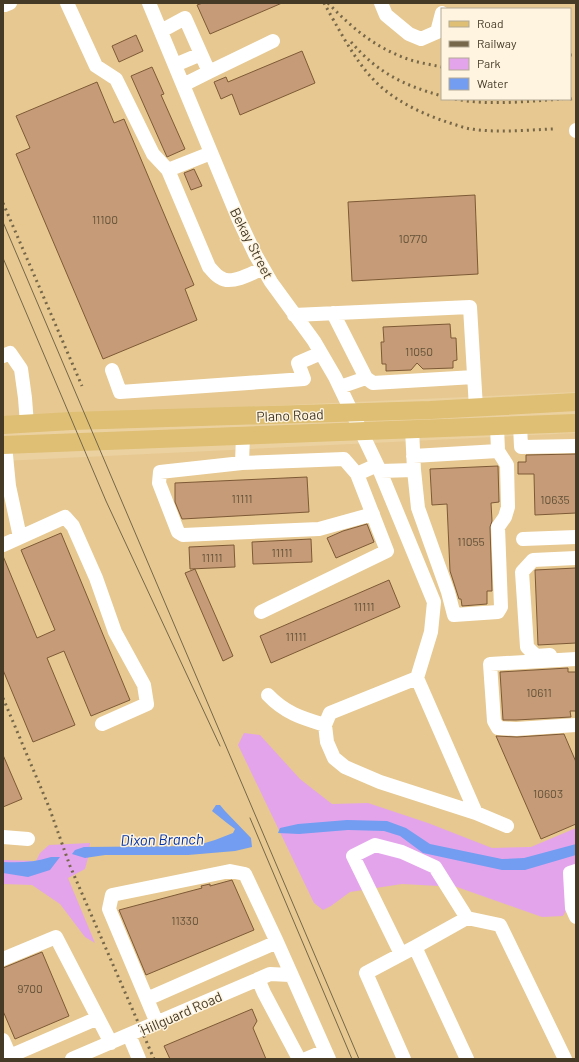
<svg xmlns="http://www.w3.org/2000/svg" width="579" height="1062" viewBox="0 0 579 1062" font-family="Barlow,sans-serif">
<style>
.built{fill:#e6c890;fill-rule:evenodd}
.green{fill:#e4a4ec}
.water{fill:#739df1}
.building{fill:#c59c77;stroke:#7e5936}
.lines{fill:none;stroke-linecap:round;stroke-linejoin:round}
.minor{stroke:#fff;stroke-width:14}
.major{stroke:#debf73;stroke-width:18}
.tram{stroke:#76674a;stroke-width:1}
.rail{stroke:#76674a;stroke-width:3;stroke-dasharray:2 4;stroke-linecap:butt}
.labels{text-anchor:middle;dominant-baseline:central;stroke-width:3;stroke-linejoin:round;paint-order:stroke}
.number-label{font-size:12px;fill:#64523a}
.street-label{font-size:14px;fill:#443a26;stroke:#fef4e0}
.water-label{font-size:15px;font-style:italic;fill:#0031a8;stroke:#fef4e0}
</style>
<rect width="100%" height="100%" fill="#ebd1a0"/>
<path class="built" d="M3,3H576V392L3,418ZM442,9H570V99H442Z
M576,433V1059H3V461Z"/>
<path class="green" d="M244,733L260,735L300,779L332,804L368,803L428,823L492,848L531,847L576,828C576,855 578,893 563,916L542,917L457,887L402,884L350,892L331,906L323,910L314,903L238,745Z
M90,843L88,858L85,869L68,878L95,943L85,937L60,904L32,885L3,884V860L36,861L40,853L49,845Z"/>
<path class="water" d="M216,805H220L225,811L251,838L252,847L235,851L188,855H105L85,858L72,854L75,850L84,847L195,846L215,840L233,833L235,829L227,823L212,811Z
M347,820L387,821L406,828L430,844L502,859L524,858L576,844V855L525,870H502L423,853L400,836L384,831L348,830L299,834L278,833L280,828L298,824Z
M51,857H60L50,870L28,877L3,873V862C20,863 35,862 51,857Z"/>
<path class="building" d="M203,3H282L210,34L197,5Z
M136,35L143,51L119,62L112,46Z
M302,51L315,83L240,115L232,94L221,99L214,82L226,77L228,82Z
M152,67L164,94L161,95L185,149L167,157L131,76Z
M97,82L114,123L124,119L194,285L185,289L197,320L103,359L16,154L30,148L16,116Z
M194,169L202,186L191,190L184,173Z
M475,195L478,274L352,281L348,202Z
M450,324L451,338H456L457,360L453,361V368L423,369L417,363L411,370L386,371V364H382L381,342H384L383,327Z
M576,454V513L535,515L534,474H518V462H526V455Z
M498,466L499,502L491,503L492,521L490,527L492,591H487V604L462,606L461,599H459L450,571L447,504L432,505L430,469Z
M307,477L309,512L182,519L175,502V483Z
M367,524L374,542L336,558L327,538L343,531Z
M61,533L130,700L91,716L64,651L47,658L75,725L33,742L3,670V556L37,638L55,630L21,550Z
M311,539L312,562L253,564L252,542Z
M234,545L235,567L190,569L189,547Z
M576,568V643L538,645L535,570Z
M195,569L233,656L223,661L185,573Z
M389,580L400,607L271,663L260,636Z
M568,668V672H576V711H570L571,717L516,720H503L500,672Z
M564,734L576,762V824L541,839L496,736L517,737Z
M3,755L22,799L3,807Z
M232,880L254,930L146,975L119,910L202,888L201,886L210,884V886Z
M42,952L69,1016L15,1039L3,1011V968Z
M252,1009L257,1021L253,1028L266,1059H170L164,1046Z"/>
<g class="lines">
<path class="minor" d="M67,3L96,66L116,79L153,154L168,170L209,267C213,271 216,276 221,278C231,285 253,273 263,268
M149,3L239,220L255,254L271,282L314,341L335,377L380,471L434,602L431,632L417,678L476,813
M381,3L386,15L409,34L421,39L437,32L442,13
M5,5L10,3
M161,31L185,18L209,72L183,85
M175,65L201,54
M209,72L273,41
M576,130V131
M168,170L211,153
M333,313L366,378L373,383L474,377
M294,315L470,307L476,408
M3,356L10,353L21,369L25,398L27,424
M112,370L120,392L304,379L298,363L321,353
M340,387L366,378
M520,425L521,447L576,446
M243,435L242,463L344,459L357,474
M5,445L9,486L20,537
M413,456L498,451L497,426
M242,463L160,472L159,483L178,532L183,535L319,529L373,514
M414,470L418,508L448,592L454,615L498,612L501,607L498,527L505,517L508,507L507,465L498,451
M380,471L414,470L412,429
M523,539L576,537
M3,545L65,517L73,526L96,578L115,632L144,685L147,704L102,724
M261,612L387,551L357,474L377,465
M550,655L536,656L527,647L522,572L533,560L576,558
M576,659L490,664L494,721L498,728L516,729L576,725
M417,678L330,713L325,725L327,742L334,758L345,767L380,782L476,813L507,826
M268,695C285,713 302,718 325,725
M3,837L28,839
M576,871L570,873L572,908L576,917
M277,942L329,1059
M415,947L467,1059
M401,954L353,856L375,845L402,852L435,867L467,918
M3,959L56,937L111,1043
M258,979L264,993L299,1059
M147,999L277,942L245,874L230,871L112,895L109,909L157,1023
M129,1035L139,1059
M3,1040L10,1056L98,1018
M72,1059L270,974L290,975
M306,1059L325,1051
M404,1059L366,973L415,947L467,918L500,925L565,1059"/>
<path class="major" d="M3,425L72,421L430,410L576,402
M3,445L576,423"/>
<path class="tram" d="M3,222L359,1059
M3,258L106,501L220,746
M250,818L352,1059"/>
<path class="rail" d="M324,3C337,26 354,59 372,78C392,100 422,114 450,123C457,125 464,128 471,129C498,133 526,130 553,129
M328,3C349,25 372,45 400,56C413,62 428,64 442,67
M351,42C378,73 403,85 442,96
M570,55H576
M455,99C490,106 528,101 563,99
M570,99L576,98
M3,203L82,386
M3,698L49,807L70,866L154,1059"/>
</g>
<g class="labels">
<g class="number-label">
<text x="105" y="219">11100</text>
<text x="413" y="238">10770</text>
<text x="419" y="351">11050</text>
<text x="242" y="498">11111</text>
<text x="555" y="499">10635</text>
<text x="471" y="541">11055</text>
<text x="282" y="552">11111</text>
<text x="212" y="557">11111</text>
<text x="364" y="606">11111</text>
<text x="296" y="636">11111</text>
<text x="539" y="692">10611</text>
<text x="548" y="793">10603</text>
<text x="185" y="920">11330</text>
<text x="30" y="988">9700</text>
</g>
<g class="street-label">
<text transform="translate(252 243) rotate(63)">Bekay Street</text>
<text transform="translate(290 415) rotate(-2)">Plano Road</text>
<text transform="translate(181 1013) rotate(-24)">Hillguard Road</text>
</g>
<g class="water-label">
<text transform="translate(162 839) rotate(-1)">Dixon Branch</text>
</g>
</g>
<rect width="579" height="1062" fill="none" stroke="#443a26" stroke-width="8"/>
<rect x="441" y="8" width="130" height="92" fill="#fef4e0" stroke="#b4aa96"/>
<rect x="449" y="21" width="20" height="6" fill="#debf73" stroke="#b4aa96"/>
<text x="477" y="28" font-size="12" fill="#443a26">Road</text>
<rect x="449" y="41" width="20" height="6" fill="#76674a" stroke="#b4aa96"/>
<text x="477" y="48" font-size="12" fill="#443a26">Railway</text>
<rect x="449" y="58" width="20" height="12" fill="#e4a4ec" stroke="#b4aa96"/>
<text x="477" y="68" font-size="12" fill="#443a26">Park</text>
<rect x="449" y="78" width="20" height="12" fill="#739df1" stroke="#b4aa96"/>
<text x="477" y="88" font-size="12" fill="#443a26">Water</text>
</svg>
